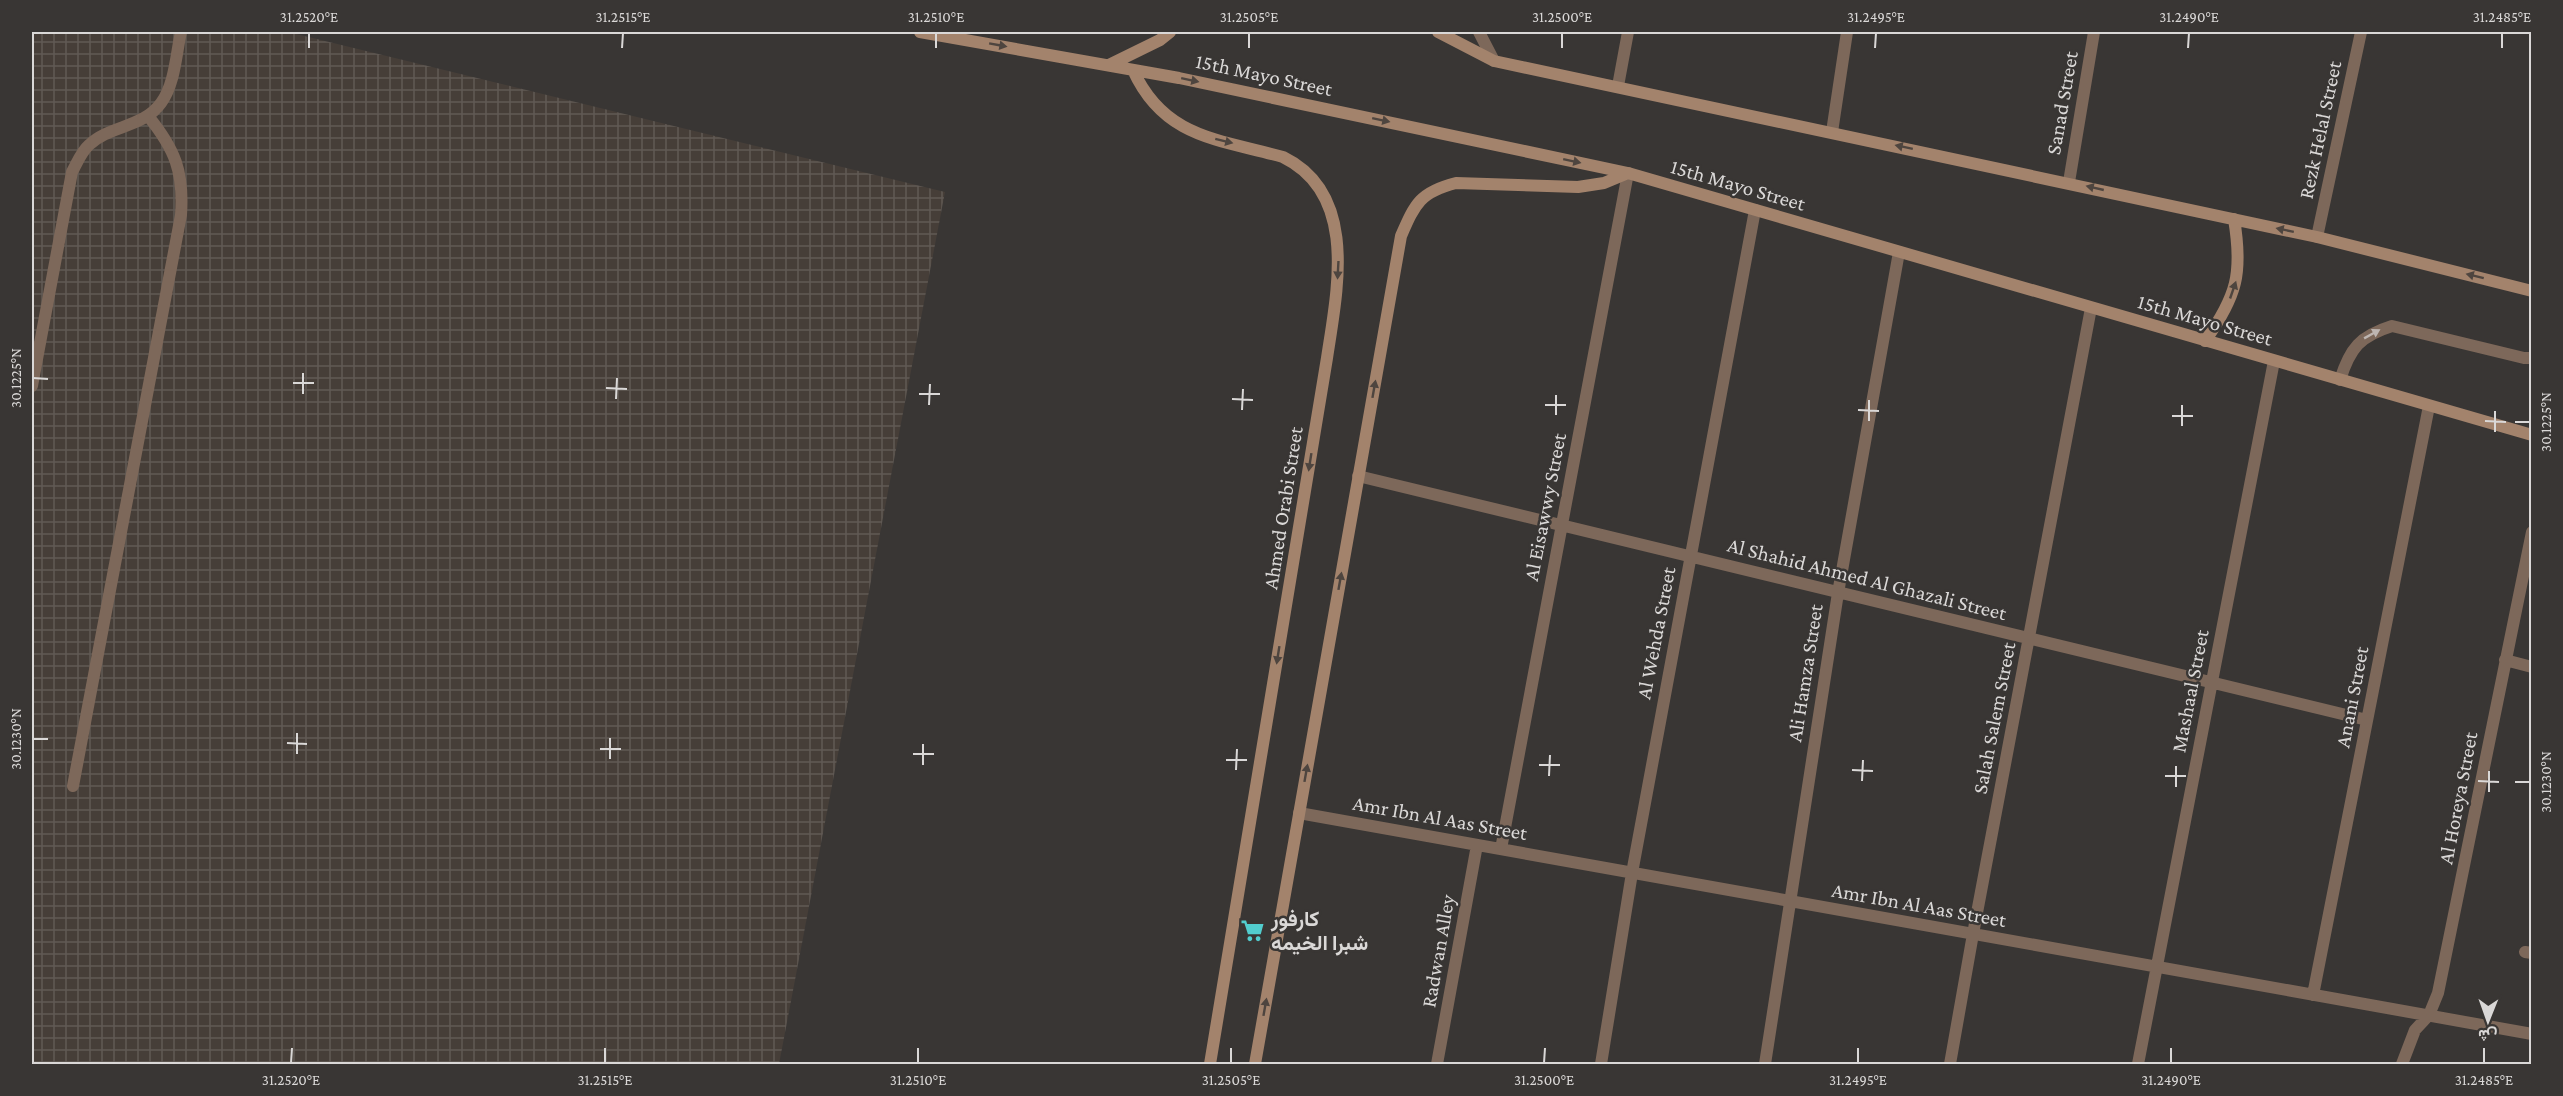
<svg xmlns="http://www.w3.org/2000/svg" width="2563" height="1096" viewBox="0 0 2563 1096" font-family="'Crimson Pro',Vazirmatn,serif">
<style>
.industrial{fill:url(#industrial-grid)}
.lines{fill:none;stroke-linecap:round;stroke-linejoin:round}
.lane{stroke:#7d685a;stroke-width:12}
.street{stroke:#7d685a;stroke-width:12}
.secondary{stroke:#a3836c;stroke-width:12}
.oneway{fill:#4e453f}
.oneway2{fill:#beb6b2}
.ticks{fill:none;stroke:#dad8d7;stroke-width:2}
.labels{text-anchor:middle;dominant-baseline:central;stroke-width:5;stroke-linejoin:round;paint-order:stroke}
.street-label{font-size:21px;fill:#dad8d7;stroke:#393634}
.poi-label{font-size:21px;font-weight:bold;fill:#dad8d7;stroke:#393634;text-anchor:start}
.neatline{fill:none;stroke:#dad8d7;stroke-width:2}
.ticks-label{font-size:15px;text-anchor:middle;fill:#dad8d7}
</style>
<defs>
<pattern id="industrial-grid" width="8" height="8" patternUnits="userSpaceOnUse" patternTransform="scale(1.5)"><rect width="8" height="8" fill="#463e38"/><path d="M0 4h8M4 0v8" fill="none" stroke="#605954"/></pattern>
</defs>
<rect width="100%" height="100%" fill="#393634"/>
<path class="industrial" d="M32,32H288L945,192L779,1064H32Z"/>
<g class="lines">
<path class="lane" d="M2340,380C2350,348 2360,336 2392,326L2524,358H2532
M32,386L72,172C77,163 81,152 89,145C110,125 143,128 161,103C175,84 176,54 181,32
M73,786L181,215C184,172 175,149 148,116"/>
<path class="street" d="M1479,32L1494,61
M1618,86L1628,32
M1832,132L1847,32
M2069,182L2094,32
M2317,237L2361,32
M1358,476L2367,720
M2505,660L2532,667
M1299,813L2532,1034
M1501,849L1628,173
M2525,952L2532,953
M2313,995L2429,406
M1437,1064L1477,845
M1601,1064L1632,873L1755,210
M1765,1064L1838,593L1899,252
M1950,1064L1973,934L2091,308
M2138,1064L2274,361
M2402,1064L2415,1030L2429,1015L2438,993L2532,532"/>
<path class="secondary" d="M920,32L1179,78L1628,173L2532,435
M1438,32L1494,61L2317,237L2532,291
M1109,65L1160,40L1170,32
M1133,70C1164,138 1218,139 1283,157C1359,194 1337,291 1327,358L1210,1064
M2205,341C2237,296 2243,273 2234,219
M1255,1064L1401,236C1415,204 1420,192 1456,183L1578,187L1604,183L1628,173"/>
</g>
<defs><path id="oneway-solid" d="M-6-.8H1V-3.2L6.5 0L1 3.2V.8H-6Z" transform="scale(1.5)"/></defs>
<g class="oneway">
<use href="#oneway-solid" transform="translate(998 45) rotate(10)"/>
<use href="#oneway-solid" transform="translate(1190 80) rotate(12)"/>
<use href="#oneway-solid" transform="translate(1381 120) rotate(12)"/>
<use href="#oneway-solid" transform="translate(1224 141) rotate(14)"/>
<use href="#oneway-solid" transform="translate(1904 147) rotate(-168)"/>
<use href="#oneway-solid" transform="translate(1572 161) rotate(12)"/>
<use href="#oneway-solid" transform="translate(2095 188) rotate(-167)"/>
<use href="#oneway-solid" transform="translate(2285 230) rotate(-168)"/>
<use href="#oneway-solid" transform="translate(1338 270) rotate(93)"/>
<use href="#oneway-solid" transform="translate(2475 276) rotate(-166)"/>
<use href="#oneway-solid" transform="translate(2233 290) rotate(-71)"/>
<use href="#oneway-solid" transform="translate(1374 389) rotate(-80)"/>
<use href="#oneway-solid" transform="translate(1310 462) rotate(99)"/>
<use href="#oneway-solid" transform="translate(1340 581) rotate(-80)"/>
<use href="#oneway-solid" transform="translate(1278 655) rotate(99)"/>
<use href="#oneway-solid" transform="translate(1306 773) rotate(-80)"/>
<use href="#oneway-solid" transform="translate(1265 1007) rotate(-80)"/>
</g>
<use class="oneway2" href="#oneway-solid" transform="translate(2372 334) rotate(-29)"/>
<path class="ticks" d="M309,48V33M622,48L623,33M936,48V33M1249,48V33M1562,48V33M1875,48L1876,33M2188,48L2189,33M2502,48V33M33,378L48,379M293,383H314M606,388L627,389M303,394V373M919,394H940M616,399L617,378M1232,399L1253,400M929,405L930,384M1545,405H1566M1242,410L1243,389M1858,410L1879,411M1556,415V395M2172,416H2193M1869,421V400M2485,421L2506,422M2515,422H2530M2182,426V405M2495,432V411M33,739H48M287,743L307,744M600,749H621M297,754V733M913,754H934M610,759V738M1226,760H1247M923,765V744M1539,765H1560M1236,770L1237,749M1852,770L1873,771M1549,776L1550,755M2165,776H2186M1862,781L1863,760M2478,781L2499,782M2515,782H2530M2176,787V766M2489,792V771M291,1063L292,1048M605,1063V1048M918,1063V1048M1231,1063V1048M1544,1063L1545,1048M1858,1063V1048M2171,1063V1048M2484,1063V1048"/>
<defs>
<symbol id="supermarket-bare" viewBox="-9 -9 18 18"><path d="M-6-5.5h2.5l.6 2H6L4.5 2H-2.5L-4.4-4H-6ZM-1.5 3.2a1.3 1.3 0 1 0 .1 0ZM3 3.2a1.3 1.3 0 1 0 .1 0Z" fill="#52cdce" stroke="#393634" stroke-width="2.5" paint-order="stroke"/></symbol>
</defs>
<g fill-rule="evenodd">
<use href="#supermarket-bare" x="1236" y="914" width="33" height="33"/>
</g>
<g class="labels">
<g class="street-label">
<text transform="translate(1264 75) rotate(12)">15th Mayo Street</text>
<text transform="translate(2062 103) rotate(-80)">Sanad Street</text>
<text transform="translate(2320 130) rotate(-78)">Rezk Helal Street</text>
<text transform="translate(1738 185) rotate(16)">15th Mayo Street</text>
<text transform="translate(2205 320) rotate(16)">15th Mayo Street</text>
<text transform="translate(1545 507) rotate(-79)">Al Eisawwy Street</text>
<text transform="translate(1283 508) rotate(-81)">Ahmed Orabi Street</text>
<text transform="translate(1867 579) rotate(14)">Al Shahid Ahmed Al Ghazali Street</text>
<text transform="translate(1656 633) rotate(-79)">Al Wehda Street</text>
<text transform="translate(1805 673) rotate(-81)">Ali Hamza Street</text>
<text transform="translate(2190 691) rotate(-79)">Mashaal Street</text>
<text transform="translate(2352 697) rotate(-79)">Anani Street</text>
<text transform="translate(1994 718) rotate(-79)">Salah Salem Street</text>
<text transform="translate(2458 798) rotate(-79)">Al Horeya Street</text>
<text transform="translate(1440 818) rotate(10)">Amr Ibn Al Aas Street</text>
<text transform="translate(1919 905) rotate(10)">Amr Ibn Al Aas Street</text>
<text transform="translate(1438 951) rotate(-80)">Radwan Alley</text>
</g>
<g class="poi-label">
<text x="1271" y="919">كارفور<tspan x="1271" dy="24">شبرا الخيمه</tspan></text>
</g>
</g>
<rect width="2563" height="1096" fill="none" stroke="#393634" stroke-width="66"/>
<g transform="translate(2488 1021) rotate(181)" stroke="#393634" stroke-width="4.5" paint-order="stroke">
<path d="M0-4.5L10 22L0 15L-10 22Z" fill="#dad8d7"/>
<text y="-9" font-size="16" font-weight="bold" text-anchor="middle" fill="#dad8d7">ش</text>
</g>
<rect x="33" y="33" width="2497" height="1030" class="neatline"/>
<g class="ticks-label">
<text x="309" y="22">31.2520°E</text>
<text x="623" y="22">31.2515°E</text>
<text x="936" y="22">31.2510°E</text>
<text x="1249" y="22">31.2505°E</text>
<text x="1562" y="22">31.2500°E</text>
<text x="1876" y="22">31.2495°E</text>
<text x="2189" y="22">31.2490°E</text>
<text x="2502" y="22">31.2485°E</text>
<text transform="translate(16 378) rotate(-90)" y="5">30.1225°N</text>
<text transform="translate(2546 422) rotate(-90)" y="5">30.1225°N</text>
<text transform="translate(16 739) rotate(-90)" y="5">30.1230°N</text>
<text transform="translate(2546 782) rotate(-90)" y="5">30.1230°N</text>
<text x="291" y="1085">31.2520°E</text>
<text x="605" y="1085">31.2515°E</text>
<text x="918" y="1085">31.2510°E</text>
<text x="1231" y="1085">31.2505°E</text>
<text x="1544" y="1085">31.2500°E</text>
<text x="1858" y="1085">31.2495°E</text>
<text x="2171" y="1085">31.2490°E</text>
<text x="2484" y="1085">31.2485°E</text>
</g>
</svg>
